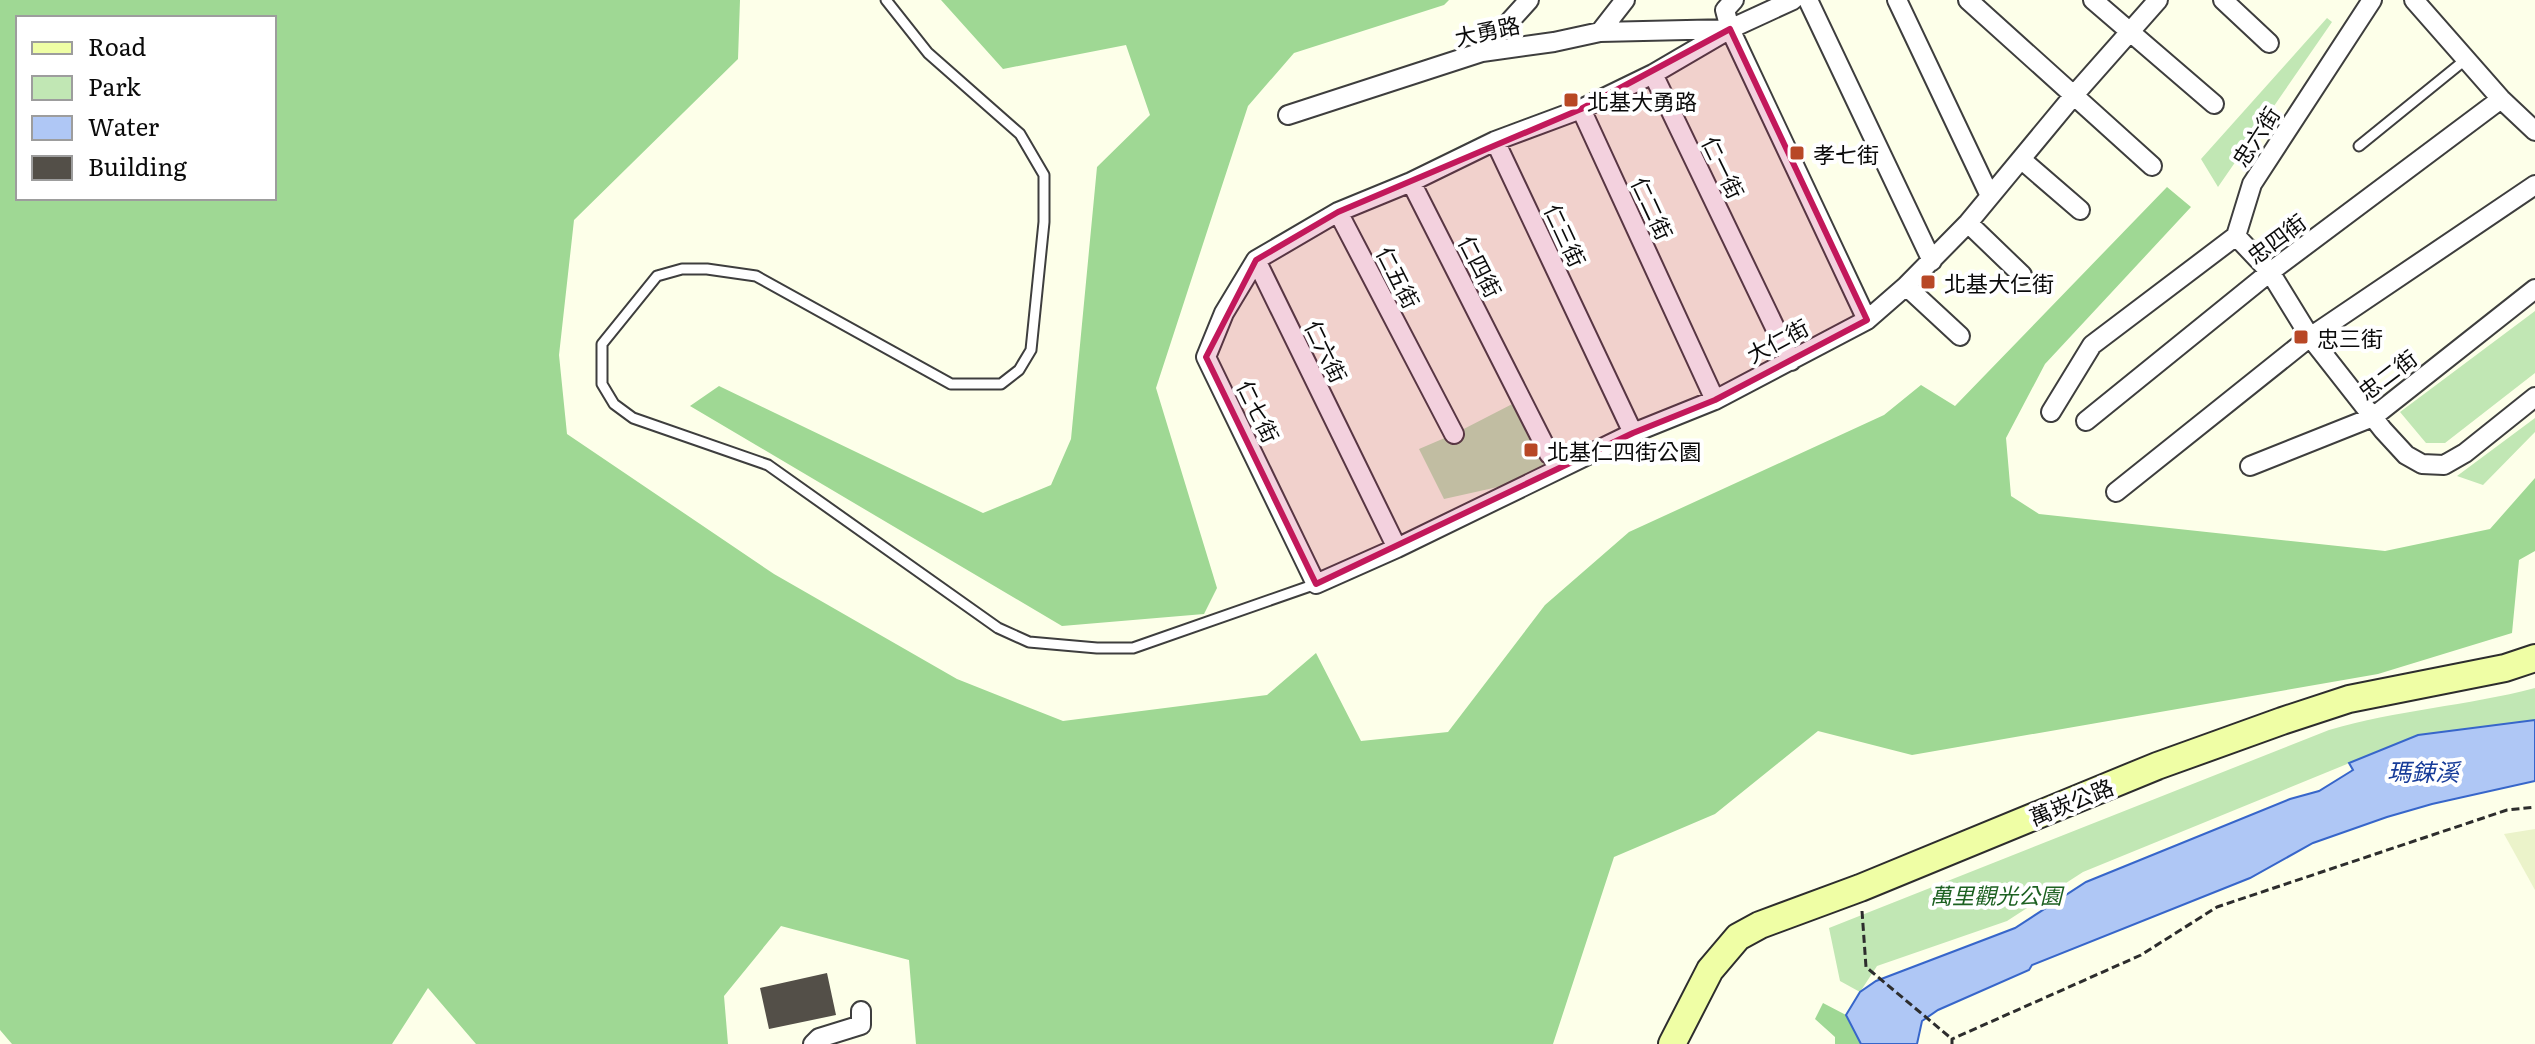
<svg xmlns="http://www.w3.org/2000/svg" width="2535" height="1044" viewBox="0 0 2535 1044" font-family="Literata,'Noto Sans TC',serif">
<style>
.farmland{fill:#ebf3ca}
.green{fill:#c1e7b4}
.forest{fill:#9fd894;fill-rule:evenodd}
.water{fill:#afc7f5;stroke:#3766ca;stroke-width:2}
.building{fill:#534f48}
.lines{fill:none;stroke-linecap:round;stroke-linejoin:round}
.lane-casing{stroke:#3e3e3e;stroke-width:13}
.street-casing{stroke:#3e3e3e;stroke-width:22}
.secondary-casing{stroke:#2d2d2d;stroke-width:30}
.path{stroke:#2d2d2d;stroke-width:3;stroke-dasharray:8 4;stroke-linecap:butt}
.lane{stroke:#fff;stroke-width:9}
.street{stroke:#fff;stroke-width:18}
.secondary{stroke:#effea5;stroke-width:26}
.marked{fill:#c2185b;fill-opacity:0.2;stroke:#c2185b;stroke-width:6;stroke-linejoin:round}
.poi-dot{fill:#b84826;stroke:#fff;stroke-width:3}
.labels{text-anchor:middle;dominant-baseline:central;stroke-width:8;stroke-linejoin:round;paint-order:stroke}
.street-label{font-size:22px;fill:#0b0b0b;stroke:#fff}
.poi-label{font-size:22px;fill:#0b0b0b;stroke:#fff;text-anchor:start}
.park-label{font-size:22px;font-style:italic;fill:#1d6122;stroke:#fff}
.water-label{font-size:24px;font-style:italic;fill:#173c99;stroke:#fff}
</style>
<rect width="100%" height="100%" fill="#fdffe9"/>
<path class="farmland" d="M2535,829V890L2504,834Z"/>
<path class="green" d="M2327,18L2332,22L2218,187L2201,159Z
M2535,311V373L2445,443H2426L2400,412Z
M1522,399L1574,470L1444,499L1419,449L1454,434Z
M2535,418V432L2483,485L2457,476Z
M2535,688V720L2418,735L2083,872L2007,921L1877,966L1860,992L1840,981L1829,928L2329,730C2396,710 2467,706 2535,688Z"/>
<path class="forest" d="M0,0H740L738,59L574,220L559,355L567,434L774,574L957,679L1063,721L1267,695L1316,653L1361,741L1448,732L1545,605L1629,532L1884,415L1921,385L1955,406L2167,187L2191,207L2045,364L2006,438L2011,496L2039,514L2385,551L2490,529L2535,478V551L2519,560L2512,633L2378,674L1912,755L1818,731L1715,814L1614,857L1553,1044H916L909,960L781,926L724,996L728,1044H476L428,988L392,1044H12L0,1030ZM18,18H274V198H18Z
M941,0H1449L1444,5L1294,53L1248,106L1156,388L1217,588L1204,614L1062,626L690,406L719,386L983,513L1051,485L1071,439L1097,167L1150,115L1126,45L1003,69Z
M1823,1003L1846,1015L1861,1044H1835V1037L1815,1019Z"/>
<path class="water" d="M2535,720V781L2432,804L2387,817L2313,843L2250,878L2032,965L2029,970L1938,1010L1922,1021L1917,1044H1861L1846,1015L1860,992L1876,981L2015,928L2086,882L2290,799L2319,791L2353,770L2349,763L2418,735Z"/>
<path class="building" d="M827,973L836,1015L769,1029L760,988Z"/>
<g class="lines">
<defs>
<path id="lane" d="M886,0L928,53L1020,134L1044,175V222L1031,350L1019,370L1001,384H951L756,276L707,269H682L657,276L602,344V384L614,404L633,418L768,465L998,628L1029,642L1097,648H1133L1316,584
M2359,146L2465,60"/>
<path id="street" d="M1734,0L1725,10L1730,29L1867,320
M1808,0L1932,261
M1897,0L1990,196
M1968,0L2152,166
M2093,0L2214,104
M2223,0L2269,43
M2372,0L2252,184L2236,236L2270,272L2310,337L2383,430L2406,455L2422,464L2444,465L2465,453L2535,397
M2414,0L2501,99L2535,131
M1730,29L1653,74L1581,109L1495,141L1411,182L1338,212L1256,260L1224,313L1206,357L1316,584L1397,548L1633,433L1715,400L1867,320L1906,286L1968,223L2074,95L2158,0
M1600,32L1625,0
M1482,52L1529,0
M1653,74L1791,361
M1581,109L1715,400
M1288,115L1482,52L1554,42L1600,32L1730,29L1793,0
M1495,141L1633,433
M2022,160L2080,210
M1411,182L1549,454
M1338,212L1454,434
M1968,223L2022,275
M1256,260L1397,548
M1906,286L1960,336
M2051,412L2092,345L2236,236
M2086,421L2270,272L2501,99
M2250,466L2373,417L2535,289
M2116,492L2310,337L2535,185
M813,1044L819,1038L861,1025V1011"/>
<path id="secondary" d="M1672,1044L1710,970L1738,937L1760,925L1860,888L2157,766L2282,721L2349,699L2505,668L2535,658"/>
</defs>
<use href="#lane" class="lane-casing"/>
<use href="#street" class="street-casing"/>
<use href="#secondary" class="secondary-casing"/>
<path class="path" d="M1862,911L1866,967L1952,1039
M1952,1044V1039L2141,955L2217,907L2507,810L2535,807"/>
<use href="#lane" class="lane"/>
<use href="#street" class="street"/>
<use href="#secondary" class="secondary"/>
</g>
<path class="marked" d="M1730,29L1867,320L1715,400L1633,433L1316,584L1206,357L1256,260L1338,212L1581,109Z"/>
<g class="poi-dot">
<rect x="1563" y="92" width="16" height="16" rx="4"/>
<rect x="1789" y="145" width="16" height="16" rx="4"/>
<rect x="1920" y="274" width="16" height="16" rx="4"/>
<rect x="2293" y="329" width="16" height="16" rx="4"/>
<rect x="1523" y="442" width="16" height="16" rx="4"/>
</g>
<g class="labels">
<g class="street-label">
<text transform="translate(1487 30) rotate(-12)">大勇路</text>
<text transform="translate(2255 136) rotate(-57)">忠六街</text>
<text transform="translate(1724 167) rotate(64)">仁一街</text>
<text transform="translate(1653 208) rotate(65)">仁二街</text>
<text transform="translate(1566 235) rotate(65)">仁三街</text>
<text transform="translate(2276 238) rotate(-37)">忠四街</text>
<text transform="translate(1481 266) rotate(63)">仁四街</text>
<text transform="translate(1399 277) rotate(63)">仁五街</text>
<text transform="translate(1777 340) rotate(-28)">大仁街</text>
<text transform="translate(1327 351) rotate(64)">仁六街</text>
<text transform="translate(2387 374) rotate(-37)">忠二街</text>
<text transform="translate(1259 411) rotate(64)">仁七街</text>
<text transform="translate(2071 801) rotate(-22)">萬崁公路</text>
</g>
<g class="poi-label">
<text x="1587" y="100">北基大勇路</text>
<text x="1813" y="153">孝七街</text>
<text x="1944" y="282">北基大仁街</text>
<text x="2317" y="337">忠三街</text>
<text x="1547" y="450">北基仁四街公園</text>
</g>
<g class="park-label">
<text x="1996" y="894">萬里觀光公園</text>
</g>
<g class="water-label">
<text x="2423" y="770">瑪鋉溪</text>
</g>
</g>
<rect x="16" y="16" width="260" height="184" fill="#ffffff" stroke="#9d9d9d" stroke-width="2"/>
<rect x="32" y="42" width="40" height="12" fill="#effea5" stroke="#9d9d9d" stroke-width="2"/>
<text x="88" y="56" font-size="24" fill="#0b0b0b">Road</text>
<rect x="32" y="76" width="40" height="24" fill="#c1e7b4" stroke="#9d9d9d" stroke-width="2"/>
<text x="88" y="96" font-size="24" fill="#0b0b0b">Park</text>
<rect x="32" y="116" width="40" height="24" fill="#afc7f5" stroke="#9d9d9d" stroke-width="2"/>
<text x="88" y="136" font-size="24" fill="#0b0b0b">Water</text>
<rect x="32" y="156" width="40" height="24" fill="#534f48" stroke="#9d9d9d" stroke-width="2"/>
<text x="88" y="176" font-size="24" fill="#0b0b0b">Building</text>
</svg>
